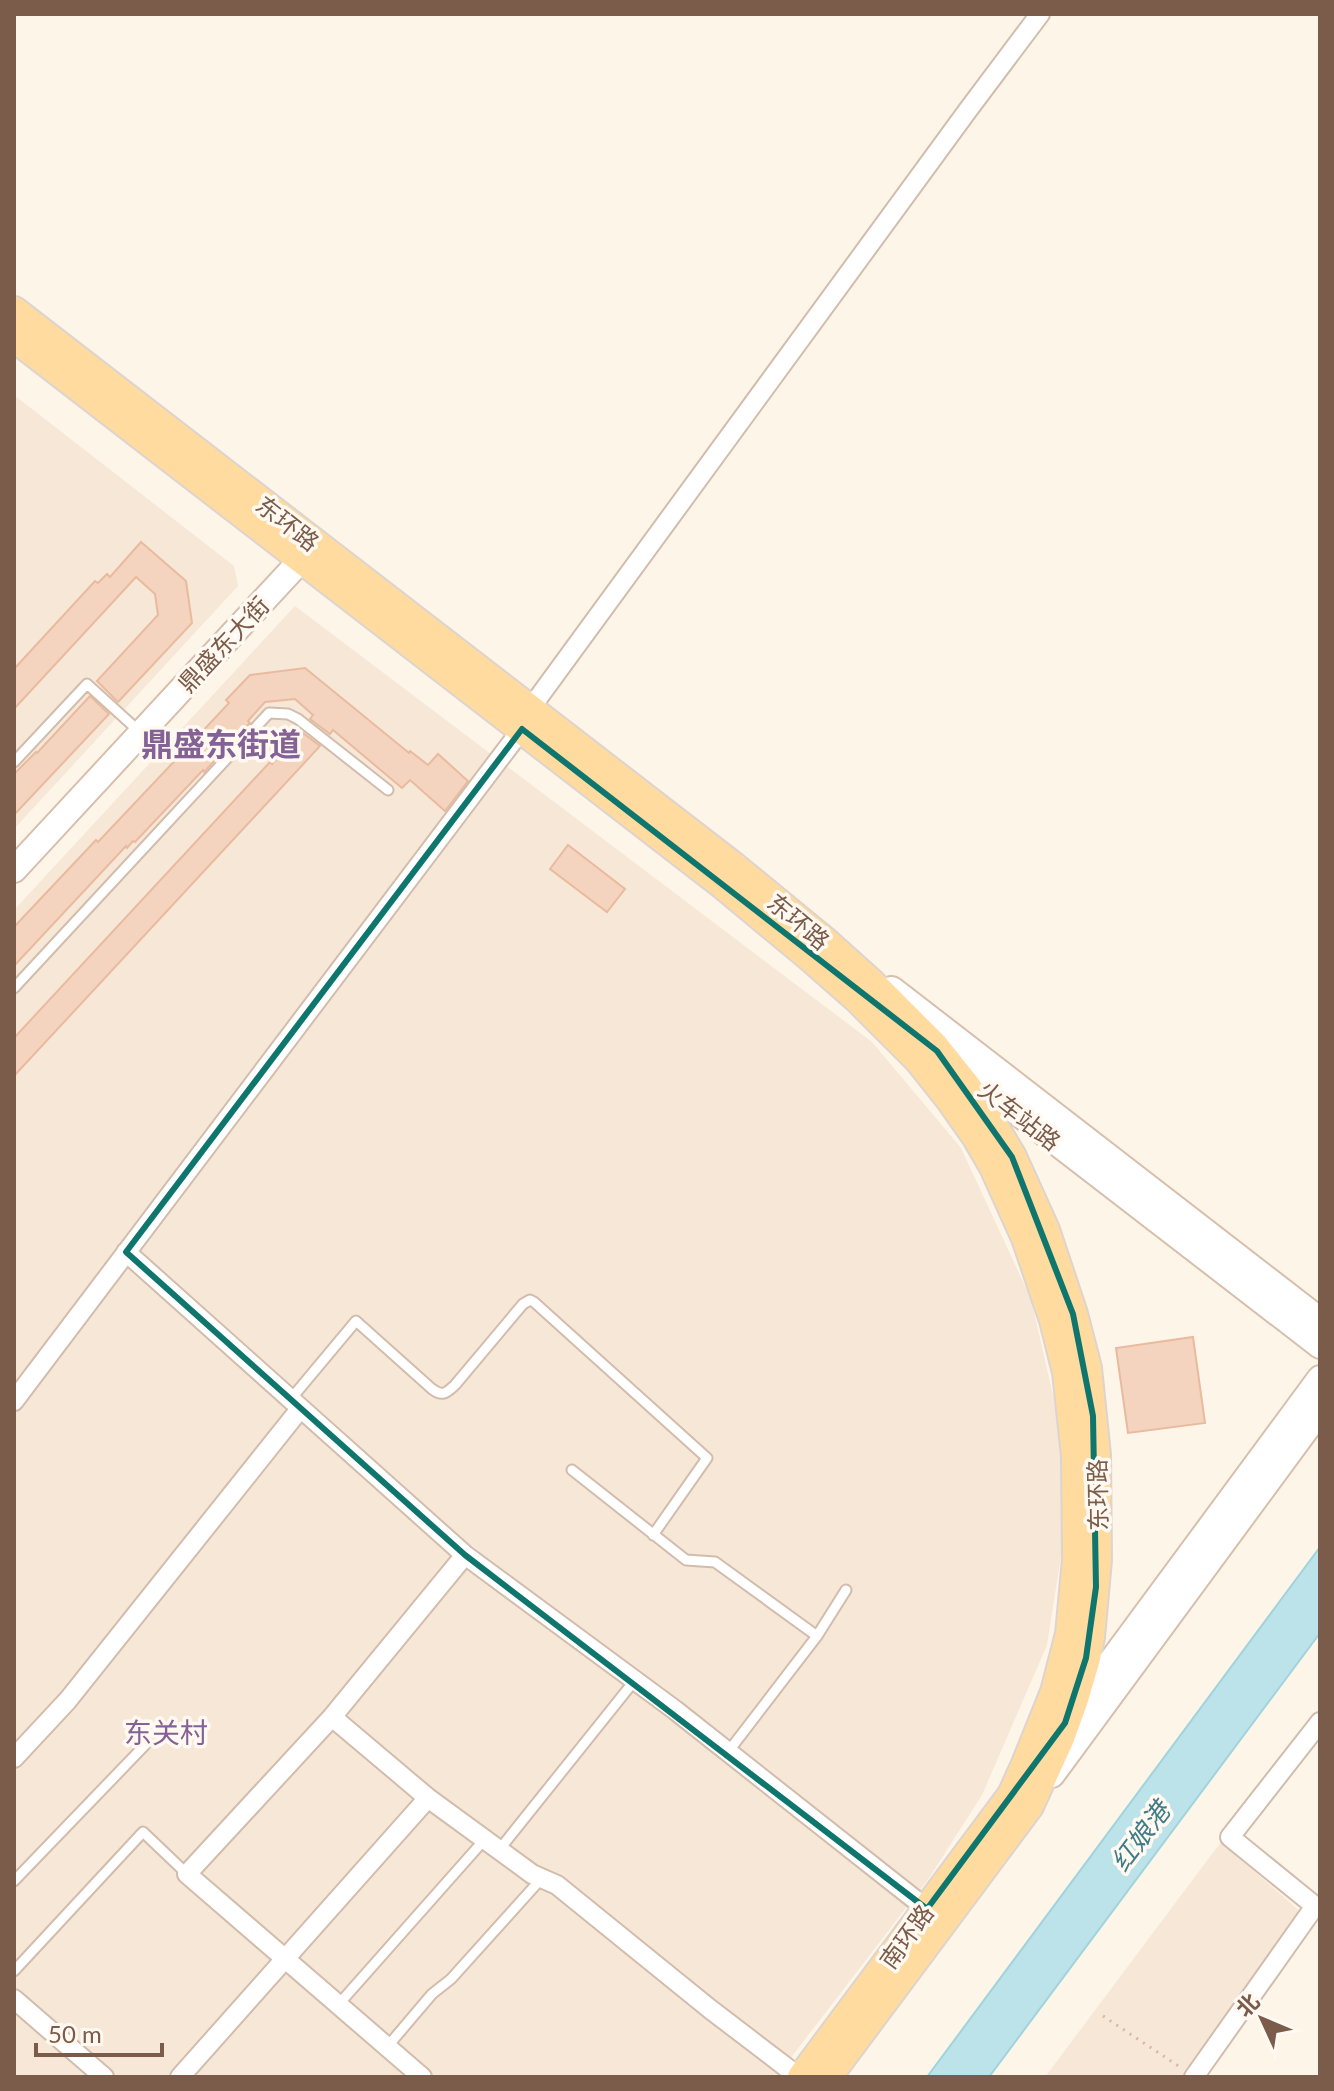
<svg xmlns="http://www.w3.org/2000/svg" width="1334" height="2091" viewBox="0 0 1334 2091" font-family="Lato,'Noto Sans SC',sans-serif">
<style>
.residential{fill:#f6e7d7}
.water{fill:#bbe3e9;stroke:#a1d3dc;stroke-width:2}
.building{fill:#f5d4bf;stroke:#e9ba9e;stroke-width:2}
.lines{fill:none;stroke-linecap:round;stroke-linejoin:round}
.service-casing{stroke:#d2bdad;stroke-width:13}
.minor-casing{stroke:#d2bdad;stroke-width:22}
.secondary-casing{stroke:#d7bfac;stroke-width:28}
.primary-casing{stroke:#ddd4d0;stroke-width:32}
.path{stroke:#dbb7a1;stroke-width:3;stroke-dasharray:2 6;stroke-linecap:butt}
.service{stroke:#fff;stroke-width:9}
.minor{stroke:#fff;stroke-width:18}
.secondary{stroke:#fff;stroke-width:24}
.primary{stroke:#ffdb9f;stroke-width:28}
.marked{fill:none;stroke:#0f766e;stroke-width:6;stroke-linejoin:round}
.labels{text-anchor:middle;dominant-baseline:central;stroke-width:7;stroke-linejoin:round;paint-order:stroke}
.street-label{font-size:24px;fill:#7b5b4a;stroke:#fff9f1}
.water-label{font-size:26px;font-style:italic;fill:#3f7c87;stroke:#fff9f1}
.quarter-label{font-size:28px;fill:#856296;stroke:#fff9f1}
.district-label{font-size:32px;font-weight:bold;fill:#856296;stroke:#fff9f1}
</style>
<rect width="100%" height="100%" fill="#fef5e9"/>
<path class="residential" d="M14,395L234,566L238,586L14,829Z
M295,606L872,1042L961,1148L1031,1299L1055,1404L1068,1512L1047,1645L982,1795L929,1878L776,2077H14V910Z
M1221,1842L1303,1914L1190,2077H1045Z"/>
<path class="water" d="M1320,1547V1633L989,2077H927Z"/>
<path class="building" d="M141,542L186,581L192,623L118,702L97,681L158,615L155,594L136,577L14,709V669L95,581L98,583L107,574L110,577Z
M305,668L409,753L410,751L428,765L438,754L468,781L445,811L410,780L402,788L333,730L330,734L310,719L313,715L295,699L265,702L248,721L250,723L204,772L203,770L135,842L133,841L127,848L126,846L14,966V927L96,840L98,842L183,752L229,703L226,700L250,675Z
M90,696L109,714L14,815V774L36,752L37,753Z
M299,730L320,746L14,1076V1038L270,762L272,764L290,745L287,743Z
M568,845L625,889L607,912L550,869Z
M1193,1337L1205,1423L1128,1433L1116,1348Z"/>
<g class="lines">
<defs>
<path id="service" d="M14,762L87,684L141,733
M14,988L269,713L288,714L298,719L388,790
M290,1400L356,1321L432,1389C443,1397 446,1393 455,1385L523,1304L530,1300L534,1302L707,1458L653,1535
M572,1470L686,1560L715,1562L817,1636
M728,1752L817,1636L846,1590
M499,1850L635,1680
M14,1881L145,1745
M14,1971L143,1832L187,1874
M338,2005L485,1839
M387,2047L432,1994L451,1979L541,1879"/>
<path id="minor" d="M530,709L968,110L1040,14
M126,1252L465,1555L675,1710L927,1909
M14,1401L522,729
M332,1717L428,1798L532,1874L557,1885L710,2009L799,2077
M14,1758L68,1700L300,1409
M14,1999L104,2077
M180,2077L428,1798
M422,2077L187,1874L332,1717L465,1555
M1194,2077L1315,1906L1230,1837L1320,1722"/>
<path id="secondary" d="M14,870L302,559
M892,989L1320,1320
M957,1066L1320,1346
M1072,1714L1320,1378
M1052,1775L1320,1411"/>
<path id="primary" d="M14,311L734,867L823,940L872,984L934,1046L966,1086L993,1125L1012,1157L1045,1230L1073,1314L1087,1368L1096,1455L1097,1560L1090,1637L1086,1658L1074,1699L1060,1738L1029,1806L827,2077
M14,337L721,883L809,956L858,999L919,1060L950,1099L976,1136L994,1167L1026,1238L1054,1320L1067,1372L1076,1456L1077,1559L1070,1634L1055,1692L1026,1764L1012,1795L802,2077"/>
</defs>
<use href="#service" class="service-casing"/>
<use href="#minor" class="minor-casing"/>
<use href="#secondary" class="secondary-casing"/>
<use href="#primary" class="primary-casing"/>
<path class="path" d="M1103,2016L1180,2067"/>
<use href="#service" class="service"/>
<use href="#minor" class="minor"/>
<use href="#secondary" class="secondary"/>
<use href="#primary" class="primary"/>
</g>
<path class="marked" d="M522,729L937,1051L1012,1157L1073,1314L1093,1416L1096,1587L1086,1658L1065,1723L927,1909L465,1555L126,1252Z"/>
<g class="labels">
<g class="street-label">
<text transform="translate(288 523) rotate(38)">东环路</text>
<text transform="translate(223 644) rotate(-47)">鼎盛东大街</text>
<text transform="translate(799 921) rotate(40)">东环路</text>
<text transform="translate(1020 1115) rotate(38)">火车站路</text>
<text transform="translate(1097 1495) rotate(-91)">东环路</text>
<text transform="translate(906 1936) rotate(-54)">南环路</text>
</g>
<g class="water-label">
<text transform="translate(1140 1836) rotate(-53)">红娘港</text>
</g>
<g class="quarter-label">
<text x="166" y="1732">东关村</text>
</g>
<g class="district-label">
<text x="221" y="743">鼎盛东街道</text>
</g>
</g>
<rect width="1334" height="2091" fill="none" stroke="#7b5b4a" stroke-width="32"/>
<g transform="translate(1262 2019) rotate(314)" stroke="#fff9f1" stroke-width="6" paint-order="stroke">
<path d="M0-6L14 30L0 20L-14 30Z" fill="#7b5b4a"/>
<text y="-12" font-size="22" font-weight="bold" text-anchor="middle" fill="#7b5b4a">北</text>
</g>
<path d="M36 2043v12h126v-12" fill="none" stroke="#7b5b4a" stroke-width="4"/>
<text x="48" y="2043" font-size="24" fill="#7b5b4a" stroke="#fff9f1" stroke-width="6" paint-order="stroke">50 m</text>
</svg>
